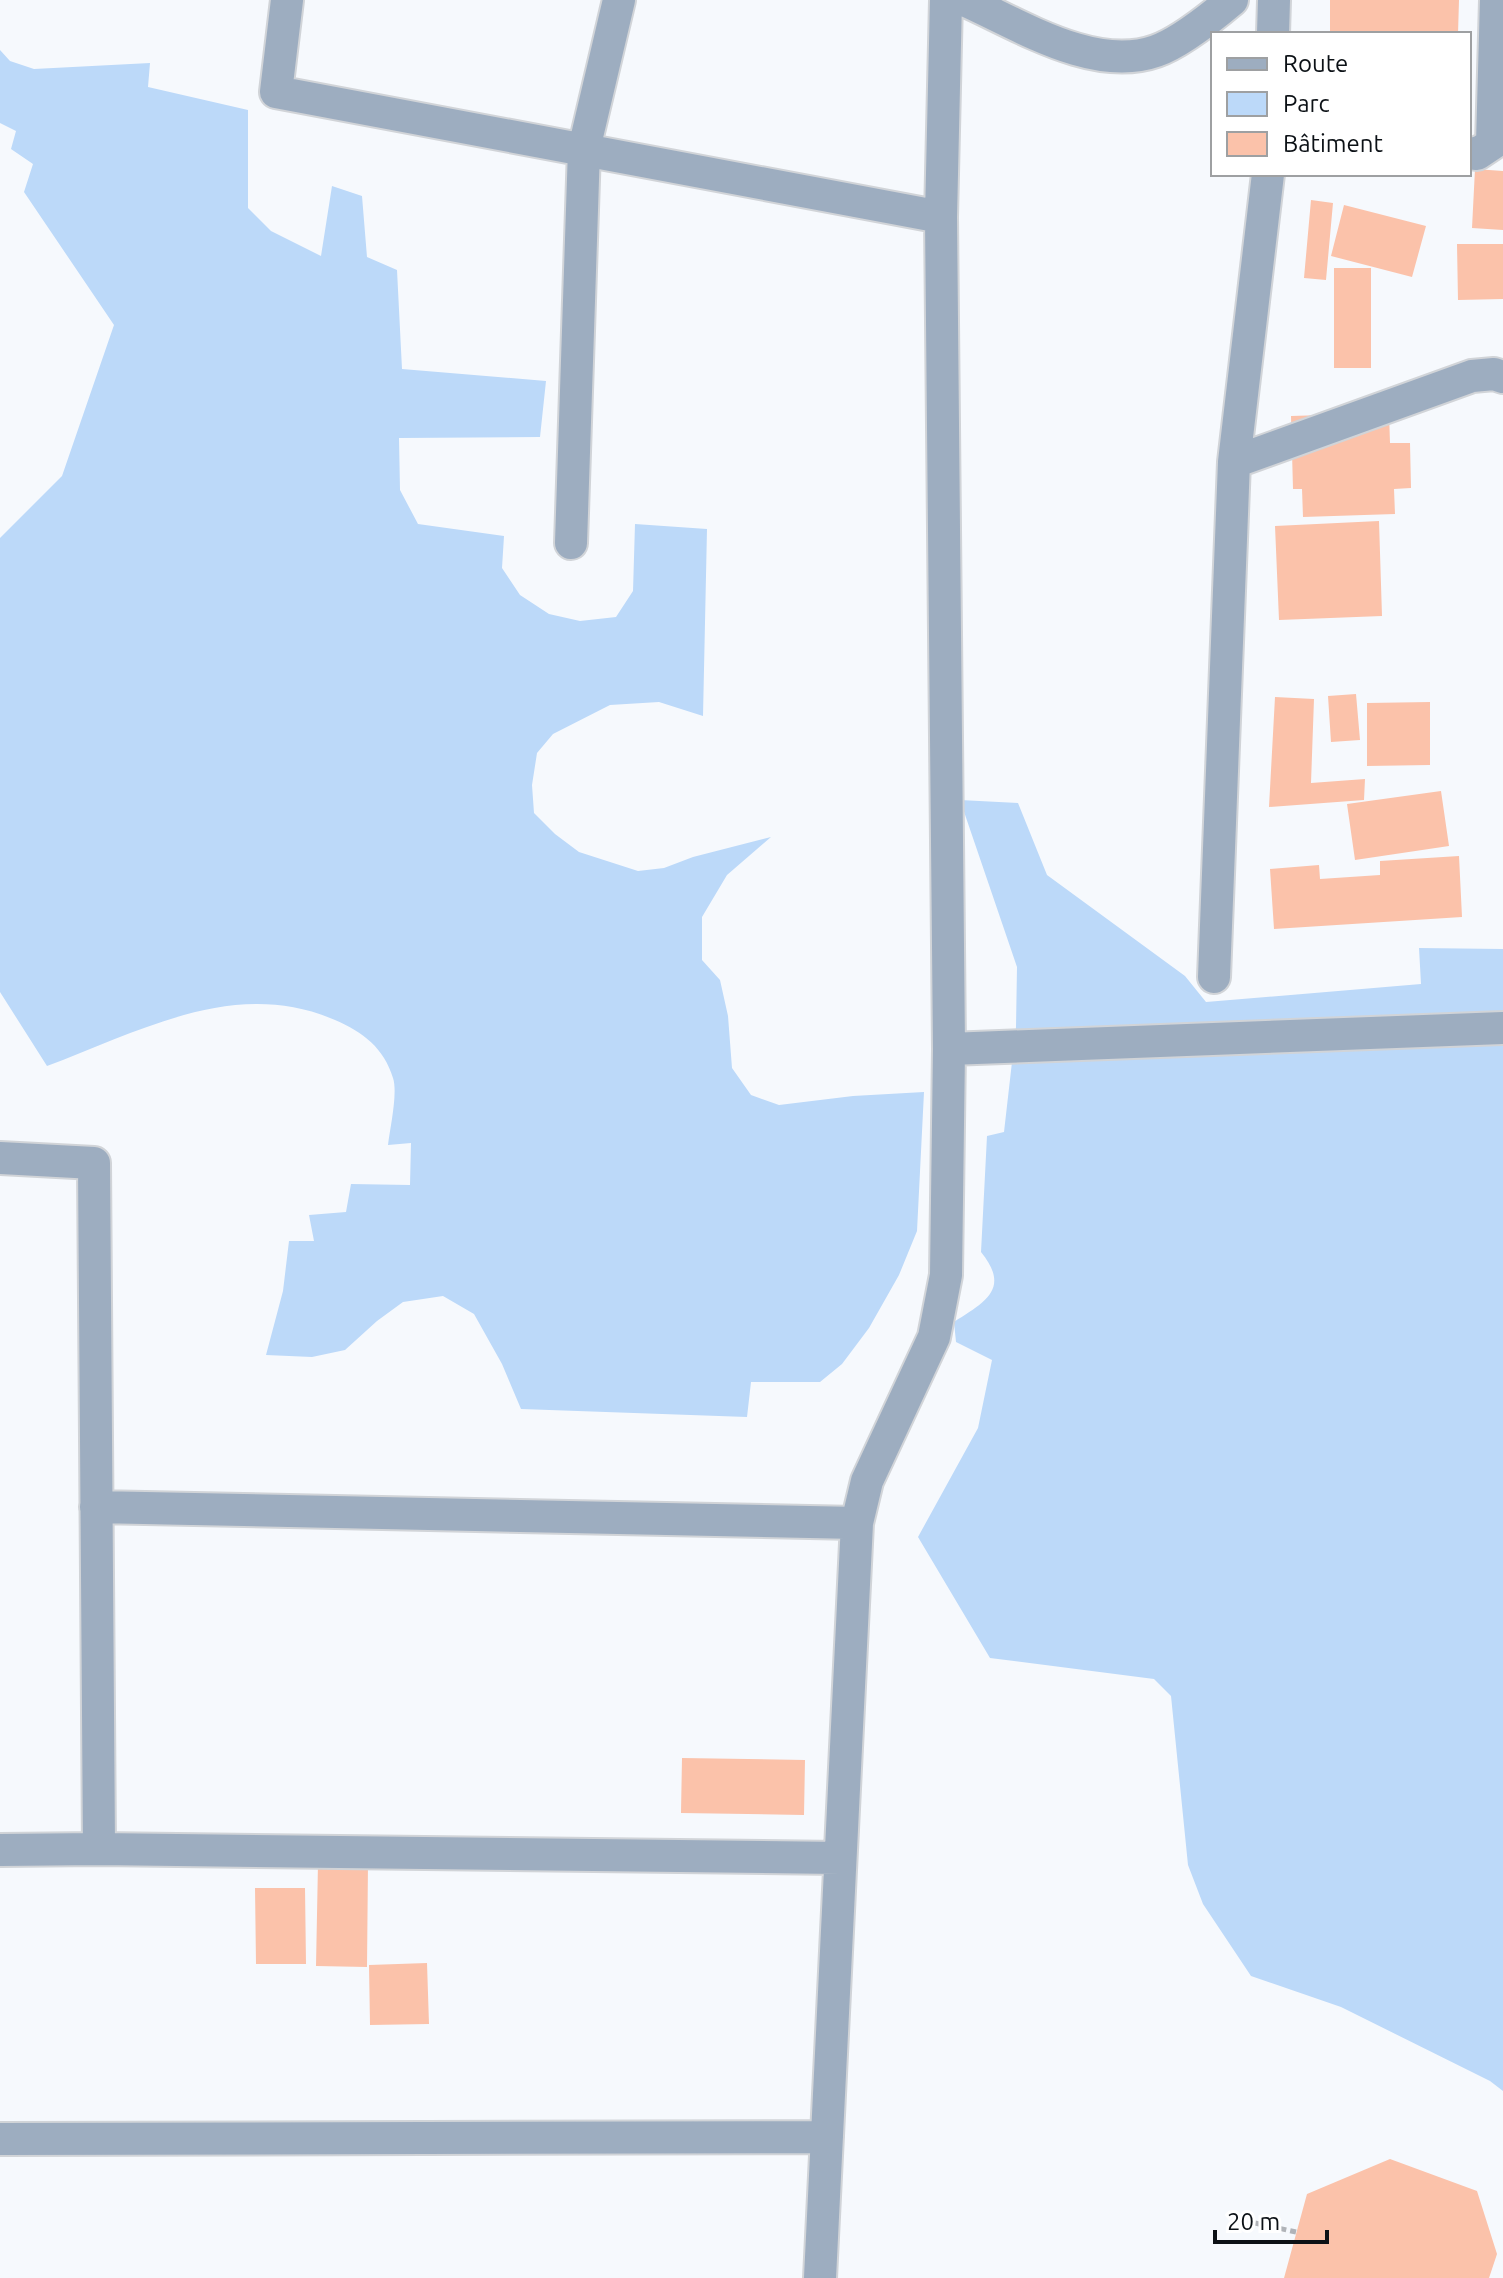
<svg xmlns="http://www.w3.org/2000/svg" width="1503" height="2278" viewBox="0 0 1503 2278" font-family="Ubuntu,sans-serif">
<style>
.green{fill:#bcd9f9}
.building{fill:#fbc2aa}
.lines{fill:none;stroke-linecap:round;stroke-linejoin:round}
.minor-casing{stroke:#d1d4d8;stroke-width:36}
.path{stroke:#b0b3b8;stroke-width:5;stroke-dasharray:8 4;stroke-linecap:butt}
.minor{stroke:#9dadc0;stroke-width:32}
</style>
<rect width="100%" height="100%" fill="#f6f9fd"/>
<path class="green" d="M0,50L10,61L34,69L150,63L148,87L248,110V208L271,231L321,256L332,186L362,196L367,257L397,270L402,369L546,381L540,437L399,438L400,490L418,524L504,536L502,568L520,595L549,614L580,621L616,617L633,591L635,524L707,529L703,716L659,702L610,705L553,734L537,753L532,785L534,813L555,834L579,852L638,871L664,868L693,857L771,837L727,875L702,917V960L720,980L728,1016L732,1068L751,1095L779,1105L853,1096L924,1092L917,1231L899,1275L869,1328L842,1364L820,1382H751L747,1417L521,1409L502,1364L474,1314L443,1296L403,1302L377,1321L345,1350L312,1357L266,1355L283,1291L289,1241H314L309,1215L346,1212L351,1184L410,1185L411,1143L388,1145C390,1128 398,1093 393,1078C384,1048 363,1032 335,1020C235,977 141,1031 47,1066L0,992V538L62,476L114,325L24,192L33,164L11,149L16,131L0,123Z
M960,800L1018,803L1047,875L1185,976L1206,1002L1421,984L1419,948L1503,949V2091L1490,2081L1341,2007L1251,1976L1203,1904L1188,1865L1171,1696L1154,1679L990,1658L918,1537L978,1428L992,1360L956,1342L954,1322C985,1302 1011,1289 981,1252L987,1136L1004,1132L1016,1027L1017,967Z"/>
<path class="building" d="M1330,0H1459L1458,34L1330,31Z
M1475,169L1503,171V230L1472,228Z
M1311,200L1333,203L1326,280L1304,278Z
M1344,205L1426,226L1412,277L1331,256Z
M1457,244H1503V299L1458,300Z
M1334,268H1371V368H1334Z
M1389,413L1390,443H1410L1411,488L1394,489L1395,514L1303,517L1302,489H1293L1291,416Z
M1379,521L1382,616L1279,620L1275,526Z
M1356,694L1360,740L1331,742L1328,696Z
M1275,697L1314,699L1311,783L1365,779L1364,800L1269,807Z
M1430,702V765L1367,766V703Z
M1441,791L1449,846L1355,860L1347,804Z
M1459,856L1462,917L1274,929L1270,869L1319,865L1320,879L1380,875V861Z
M682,1758L805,1760L804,1815L681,1813Z
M318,1863H368L367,1967L316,1966Z
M255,1888H305L306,1964H256Z
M427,1963L429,2024L370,2025L369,1965Z
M1390,2159L1477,2191L1497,2254L1489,2278H1284L1307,2194Z"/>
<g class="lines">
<defs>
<path id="minor" d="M287,0L276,92L941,217
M964,0C1020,25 1094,73 1156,51C1179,43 1213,16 1232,0
M1273,34L1274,0
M1469,153L1477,154L1492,144L1496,0
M1234,462L1472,376L1494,374L1503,377
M571,543L584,149L619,0
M1214,977L1234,462L1268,174
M949,1049L1503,1028
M0,1158L94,1163L99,1849
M96,1507L857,1523
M0,1850L99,1849L840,1858
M0,2139L827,2137
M820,2278L857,1523L867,1481L934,1337L946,1275L949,1049L941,217L946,0"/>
</defs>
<use href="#minor" class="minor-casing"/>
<path class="path" d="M1255,2223L1296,2232"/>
<use href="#minor" class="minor"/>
</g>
<rect x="1211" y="32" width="260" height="144" fill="#ffffff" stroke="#9ea0a2" stroke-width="2"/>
<rect x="1227" y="58" width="40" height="12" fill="#9dadc0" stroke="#9ea0a2" stroke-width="2"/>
<text x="1283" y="72" font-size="24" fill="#0c1116">Route</text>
<rect x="1227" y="92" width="40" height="24" fill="#bcd9f9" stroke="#9ea0a2" stroke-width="2"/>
<text x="1283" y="112" font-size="24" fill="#0c1116">Parc</text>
<rect x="1227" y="132" width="40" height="24" fill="#fbc2aa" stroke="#9ea0a2" stroke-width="2"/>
<text x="1283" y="152" font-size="24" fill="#0c1116">Bâtiment</text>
<path d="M1215 2230v12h112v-12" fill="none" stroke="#0c1116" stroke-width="4"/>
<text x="1227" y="2230" font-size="24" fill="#0c1116" stroke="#ffffff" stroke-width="6" paint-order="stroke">20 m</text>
</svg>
